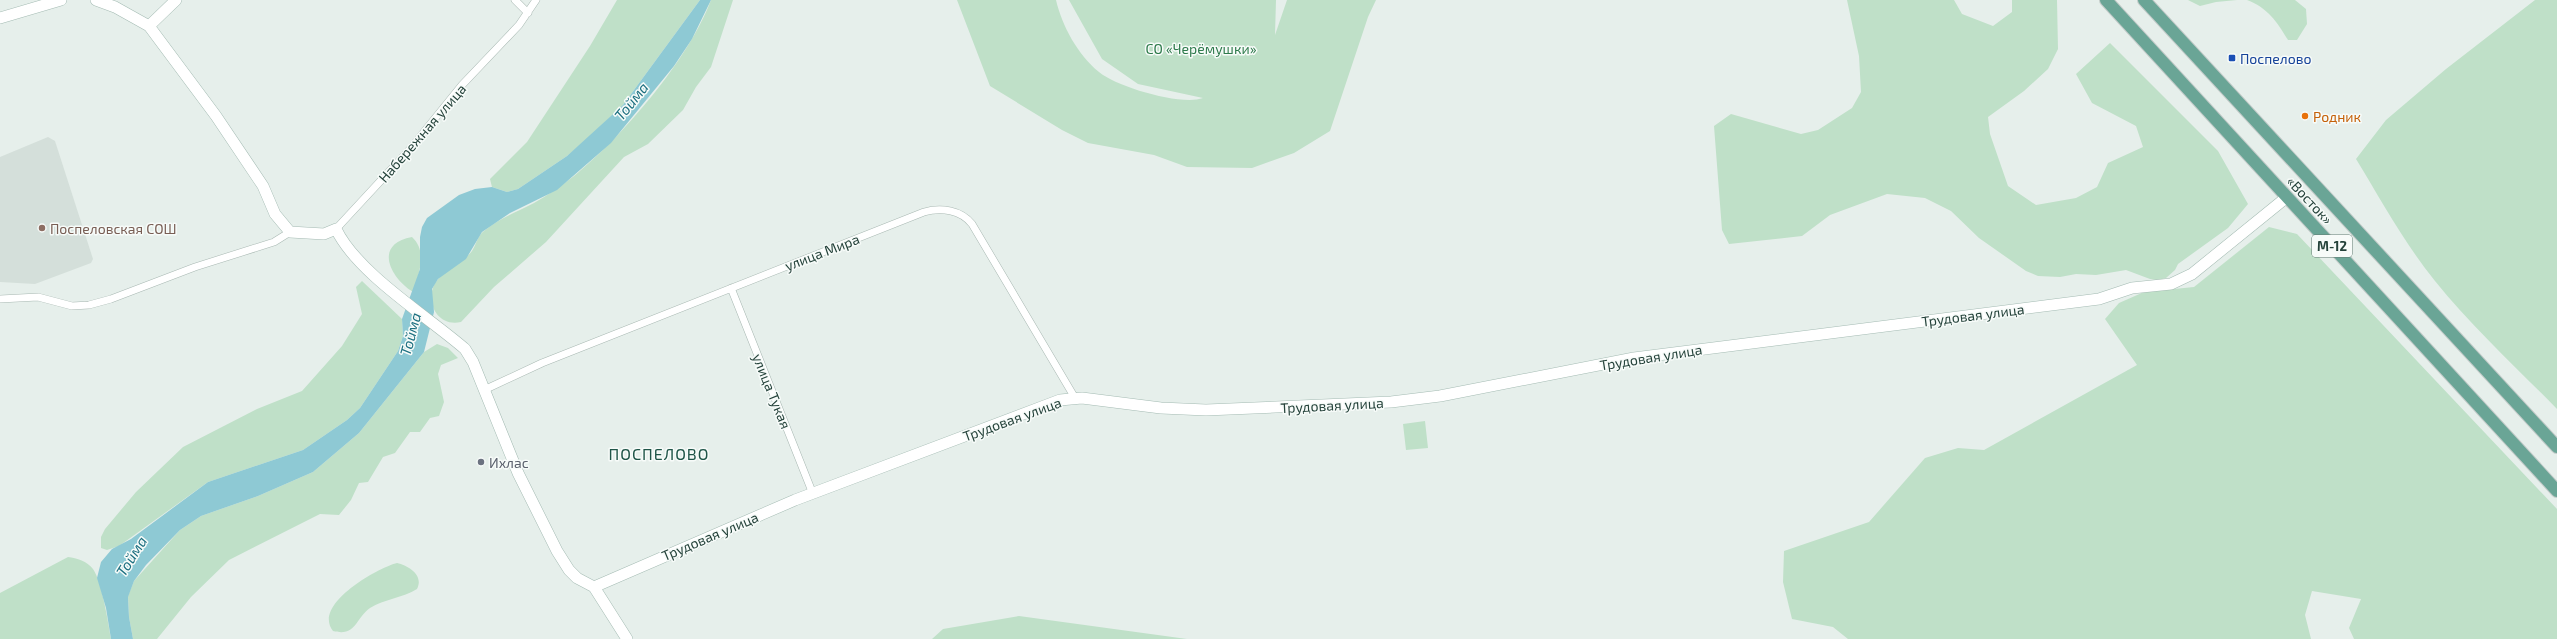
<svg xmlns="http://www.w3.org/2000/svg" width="2557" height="639" viewBox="0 0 2557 639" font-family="'Exo 2',sans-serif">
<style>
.built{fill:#d4dfda}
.green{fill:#bfe0c8}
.water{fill:#8ec9d4}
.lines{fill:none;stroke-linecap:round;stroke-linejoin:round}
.street-casing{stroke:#a8b8b2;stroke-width:8}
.secondary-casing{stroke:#a4bbb3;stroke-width:12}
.primary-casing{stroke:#c2cac8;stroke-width:14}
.street{stroke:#fff;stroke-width:7}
.secondary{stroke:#fff;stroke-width:11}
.primary{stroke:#6aa596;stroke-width:12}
.transit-dot{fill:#1a4fb4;stroke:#f7fbf9;stroke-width:1.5}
.food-dot{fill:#e8710a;stroke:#f7fbf9;stroke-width:1.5}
.education-dot{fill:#8d6e63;stroke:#f7fbf9;stroke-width:1.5}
.worship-dot{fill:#6b7280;stroke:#f7fbf9;stroke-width:1.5}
.labels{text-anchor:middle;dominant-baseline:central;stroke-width:3;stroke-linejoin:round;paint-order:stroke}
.shield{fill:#f7fbf9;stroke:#637a73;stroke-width:1}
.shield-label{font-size:13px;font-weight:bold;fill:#24423a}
.park-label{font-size:14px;fill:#2d7a4b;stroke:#f7fbf9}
.transit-label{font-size:14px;fill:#164399;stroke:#f7fbf9;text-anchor:start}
.food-label{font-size:14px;fill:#c56008;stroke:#f7fbf9;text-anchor:start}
.street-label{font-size:14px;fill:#24423a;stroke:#f7fbf9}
.education-label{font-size:14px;fill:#785e54;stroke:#f7fbf9;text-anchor:start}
.worship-label{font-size:14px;fill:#5b616d;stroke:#f7fbf9;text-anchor:start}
.water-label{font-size:15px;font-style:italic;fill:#1c6f80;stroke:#f7fbf9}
.quarter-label{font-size:16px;letter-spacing:1px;fill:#1f5548;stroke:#f7fbf9}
</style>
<rect width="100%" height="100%" fill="#e6efeb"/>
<path class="built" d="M48,137L55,141L93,259L91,263L35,284L0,282V157Z"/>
<path class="green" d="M617,0H700L623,105L585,141L567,156L518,189L507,192L492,187L490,179L527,142L590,46Z
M711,0H733L711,67L696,87L683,110L648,144L624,157L546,242L494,287L461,322C435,328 422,296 439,278C448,268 464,262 472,251C476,245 478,235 484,231C499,218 517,212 534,203C548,195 562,185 574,176C623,136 689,59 711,0Z
M957,0H1056C1062,26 1078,55 1099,72C1117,87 1181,106 1203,98L1138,84L1102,59L1069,0H1276L1275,35L1287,0H1376L1368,17L1330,131L1294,153L1252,168L1187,167L1154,155L1088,143L1062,130L990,86Z
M1847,0H1954L1962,14L1993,26L2012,12V0H2057L2058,49L2048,69L2024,91L1988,117L1990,134L2008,186L2036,205L2076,198L2097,187L2108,163L2143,147L2136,126L2092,103L2076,74L2110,43L2218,151L2248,204L2228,228L2178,264L2175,270L2166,278L2158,280L2150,279L2126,270L2096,275L2076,274L2060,277L2038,276L2026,271L1979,238L1951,211L1925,198L1887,194L1830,215L1802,236L1729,244L1722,230L1714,126L1731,114L1801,134L1818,130L1852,108L1861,92L1859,56Z
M2188,0H2237L2216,2L2200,6Z
M2247,0H2295L2306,9L2307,24L2297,40H2288C2277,22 2268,8 2247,0Z
M2535,0H2557V409C2516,367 2472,327 2435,281C2405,244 2381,200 2356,159L2386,120L2446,69Z
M2269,227L2297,234L2557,509V639H2354L2349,628L2361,599L2312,591L2305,615L2311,639H1848L1833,627L1792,619L1783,582L1784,551L1869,522L1925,458L1958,448L1984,450L2137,365L2105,319L2119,303L2144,292L2194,287Z
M412,237C428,252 419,273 413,292C390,278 373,244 412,237Z
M362,281L402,319L403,336L398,351L360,408L347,420L303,450L208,482L119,546L107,550L101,548V537L105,529L136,492L183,447L257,409L302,391L342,346L362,314L356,287Z
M437,344L448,348L458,358L441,365L438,374L444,402L439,416L430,418L420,432H410L395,453L383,457L368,482L359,483L351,500L339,515L320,514L229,560L191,597L157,639H133L129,617L128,596L134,581L180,530L201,516L258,496L313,472L359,433L424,352Z
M1425,421L1428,448L1406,450L1403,424Z
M68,557C77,558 87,561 93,569C102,582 108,622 111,639H0V593Z
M397,563C409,566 424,575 417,589C403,598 384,599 370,608C355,619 356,637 333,631C312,605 377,568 397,563Z
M1019,616L1187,639H932L943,629Z"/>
<path class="water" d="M700,0H711L692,39L674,66L611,143L557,190L510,213L482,232L466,259L438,279L432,289L434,312L424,352L359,433L313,472L258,496L201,516L180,530L146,565L134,581L128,597L129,617L133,639H111L106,608L97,578L101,562L112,549L131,539L208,482L303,450L347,420L360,408L398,351L403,336L402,319L420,269V237L422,227L427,218L459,195L475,189L492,187L507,192L518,189L567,156L623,105Z"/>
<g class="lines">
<defs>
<path id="street" d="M515,0L528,13
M336,229L411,148L462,85L519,25L536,0
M731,288L813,494
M0,299L38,297L72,306L89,305L111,299L195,267L274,242L290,232
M484,390L542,363L924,212C941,207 961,210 972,224L1075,398"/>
<path id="secondary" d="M96,0L115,7L149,26L216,116L263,186L275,214L290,232L324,234L336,229C357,273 427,316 465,349L473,362L518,473L557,551L569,570L577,578L594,587L627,639
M0,18L61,0
M149,26L176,0
M594,587L795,500L1060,400L1082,398L1161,408L1206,410L1391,402L1440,396L1634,358L2099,299L2132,288L2171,284L2192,274L2287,197"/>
<path id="primary" d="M2106,0L2557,491
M2144,0L2557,447"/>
</defs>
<use href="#street" class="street-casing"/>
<use href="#secondary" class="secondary-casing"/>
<use href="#primary" class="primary-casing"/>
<use href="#street" class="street"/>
<use href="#secondary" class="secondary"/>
<use href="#primary" class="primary"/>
</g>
<rect class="transit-dot" x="2228" y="54" width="8" height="8" rx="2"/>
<circle class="food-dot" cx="2305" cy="116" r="4"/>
<circle class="education-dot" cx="42" cy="228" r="4"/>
<circle class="worship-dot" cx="481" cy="462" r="4"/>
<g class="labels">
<rect class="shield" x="2312" y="235" width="40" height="22" rx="3"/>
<g class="shield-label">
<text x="2332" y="246">М-12</text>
</g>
<g class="park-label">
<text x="1201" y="48">СО «Черёмушки»</text>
</g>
<g class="transit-label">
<text x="2240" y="58">Поспелово</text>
</g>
<g class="food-label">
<text x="2313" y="116">Родник</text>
</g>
<g class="street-label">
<text transform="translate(422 133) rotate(-49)">Набережная улица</text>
<text transform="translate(2310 200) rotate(47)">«Восток»</text>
<text transform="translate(822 252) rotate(-21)">улица Мира</text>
<text transform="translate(1973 315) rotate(-7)">Трудовая улица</text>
<text transform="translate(1651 357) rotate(-9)">Трудовая улица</text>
<text transform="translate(772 391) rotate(68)">улица Тукая</text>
<text transform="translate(1332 405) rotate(-3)">Трудовая улица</text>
<text transform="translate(1012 419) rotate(-20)">Трудовая улица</text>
<text transform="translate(710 536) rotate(-23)">Трудовая улица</text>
</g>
<g class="education-label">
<text x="50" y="228">Поспеловская СОШ</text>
</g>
<g class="worship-label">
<text x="489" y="462">Ихлас</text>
</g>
<g class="water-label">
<text transform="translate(631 101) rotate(-51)">Тойма</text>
<text transform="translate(410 334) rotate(-75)">Тойма</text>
<text transform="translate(131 556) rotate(-58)">Тойма</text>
</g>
<g class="quarter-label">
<text x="659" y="453">ПОСПЕЛОВО</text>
</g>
</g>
</svg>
